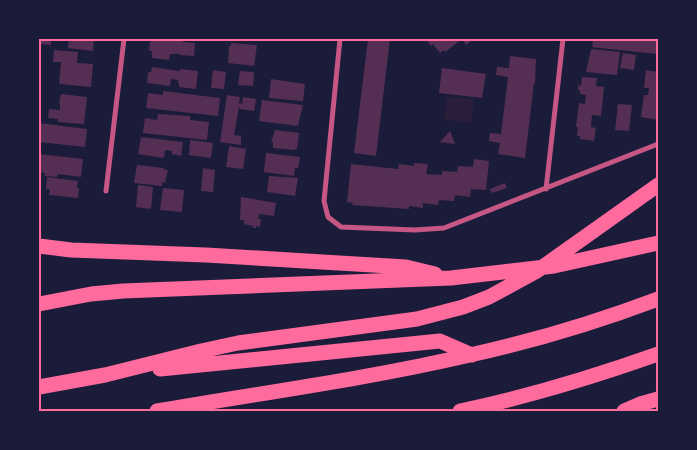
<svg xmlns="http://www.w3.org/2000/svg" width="697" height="450" viewBox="0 0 697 450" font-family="'Asap Condensed',sans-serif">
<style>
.green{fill:#2a1e3b}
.building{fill:#542f53}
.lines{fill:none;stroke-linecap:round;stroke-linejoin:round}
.minor{stroke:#c65784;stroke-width:5}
.motorway{stroke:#ff6b9d;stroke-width:15}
.neatline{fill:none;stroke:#ff6b9d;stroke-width:2}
</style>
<rect width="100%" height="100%" fill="#1b1b3a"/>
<path class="green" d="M447,97L474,99L471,123L444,120Z"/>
<path class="building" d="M39,39H51V45L39,44Z
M69,39H94L93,51L68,48Z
M150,39H180L183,40V42L195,43L194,56L180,55L178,53V54H170L169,60L152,58V51H149Z
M368,39H390L376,156L354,153Z
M426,39H469L471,41L466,45L462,39L445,52L444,50L440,53L433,44L431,46Z
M591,39H658V54L599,48L592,47L593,41H590Z
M231,43L257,45L254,66L228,63L229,46H231Z
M591,49L620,52L617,75L586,72Z
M54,50L78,52L77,63L93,64L91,87L59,84L61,62H53Z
M623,53L636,55L634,70L620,68Z
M510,56L536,59L535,83H534L525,158L498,154L500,143L489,141L490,133L501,134L508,77L496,75L497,67L509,68Z
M152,67L179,71L180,69L198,71L196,89L179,87L178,80L171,79L170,86L147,83L148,72H151Z
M442,68L486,74L482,98L439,93Z
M213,70L226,72L224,89L211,88Z
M646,70L658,72V120L641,117L644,95H648L649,88H644Z
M240,71L254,72L253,86L238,85Z
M582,77L597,78L596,86L604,87L601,116L592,115L591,127L596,128L594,141L580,139V136H577L578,127H576L579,103L585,104L586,95L580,94V90H578V85L581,86Z
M271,79L305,84L303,101L269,98Z
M163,91L220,98L218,116L146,108L148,93L163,95Z
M61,94L87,97L84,124L58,122V119L48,118L49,109L60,110V103H59Z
M227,95L240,97L239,103L242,104L243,97L256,99L254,111L240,109L239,107L234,135L241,136V145L220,142Z
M262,100L303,105L298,126L259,121Z
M618,104L632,105L629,131L615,130Z
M158,114L190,116V120L209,122L207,140L143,133L145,118L157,120Z
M39,123L87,129L85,147L39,142Z
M275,130L299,133L297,149H295L294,150L273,148V142H271Z
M450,131L455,144L440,142Z
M141,137L183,142L181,156L172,154V151L165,150L164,158L138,154Z
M190,140L213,143L211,158L189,155Z
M229,146L246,149L243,169L226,167Z
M266,153L300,157L298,168H295L294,176L264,172Z
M39,154L83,159L81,177L58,174L57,177L44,176L45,173L39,172Z
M474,159L489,161L486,190L471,189L470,197L455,195L454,201L439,200L438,205L423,203V208L409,206V209L352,205L353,203L347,202L351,164L398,169L399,164L414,166V163L428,164L426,174L442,175V171L457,172L458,166L473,167Z
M137,165L164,168V170H168L165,183L162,182V186L134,183Z
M203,168L215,170L213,192L201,191Z
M269,176L298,178L295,196L267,192Z
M47,177L78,181L77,188H79L78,198L49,195L50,189H46Z
M505,183L507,188L492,193L490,189Z
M138,185L153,187L151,209L136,207Z
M163,188L184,190L182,212L160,210Z
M241,197L276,203L274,216L259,214L258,219H261L260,227L256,226V228H253V226L244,224V220H240Z"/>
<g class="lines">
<path class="minor" d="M340,39L324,201L328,217L341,227L415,230L444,228L658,144
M546,189L563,39
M106,191L124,39"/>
<path class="motorway" d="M39,246L71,250L206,255L406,267L435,274
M39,304L91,294L123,291L451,278L554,266L658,243
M160,369L440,341L472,355
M39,387L105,375L201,351L238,343L417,319L463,307L489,297L537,271L658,185
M157,411C261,393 367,379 470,355C534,341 597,322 658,299
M460,411C527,397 593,377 658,354
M624,411L640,404L658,399"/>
</g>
<rect width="697" height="450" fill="none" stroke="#1b1b3a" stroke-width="80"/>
<rect x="40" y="40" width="617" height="370" class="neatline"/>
</svg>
